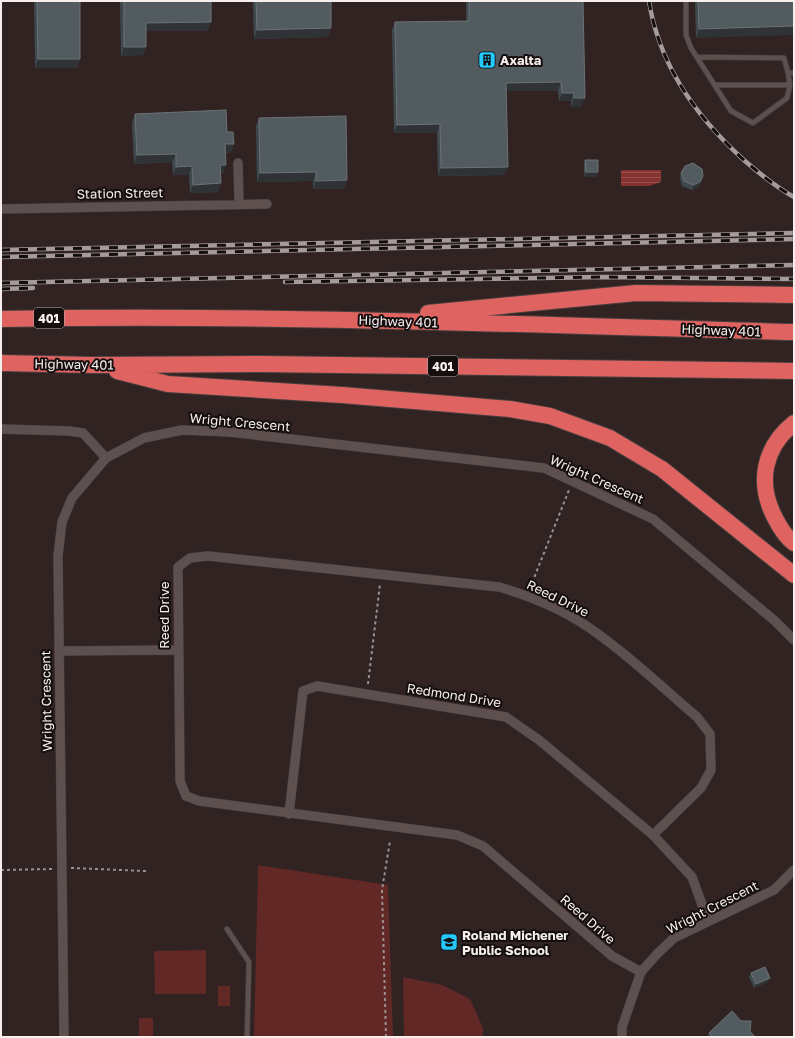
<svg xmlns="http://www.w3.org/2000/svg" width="795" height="1038" viewBox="0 0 795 1038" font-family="'Golos Text',sans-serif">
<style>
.park{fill:#612826}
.water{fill:url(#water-rules)}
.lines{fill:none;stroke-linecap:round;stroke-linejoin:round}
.lane-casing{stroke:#483f3e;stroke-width:6}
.street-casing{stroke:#483f3e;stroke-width:10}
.highway-casing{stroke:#483f3e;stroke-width:18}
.path{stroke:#9c9190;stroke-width:2;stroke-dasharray:3 3;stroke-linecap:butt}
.lane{stroke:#5e504f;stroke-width:4.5}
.street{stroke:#5e504f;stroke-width:9}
.highway{stroke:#df6360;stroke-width:16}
.rail-casing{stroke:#a59b9a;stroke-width:4.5}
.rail{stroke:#140e0e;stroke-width:3;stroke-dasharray:9;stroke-linecap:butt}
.wall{fill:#3e494e}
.shaded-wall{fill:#303335}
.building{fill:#525b5f;stroke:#6c7276}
.labels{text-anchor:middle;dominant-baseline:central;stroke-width:4;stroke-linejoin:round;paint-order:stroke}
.shield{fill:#140e0e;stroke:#b3acab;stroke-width:1}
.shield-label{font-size:12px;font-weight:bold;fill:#f7efee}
.poi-label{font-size:13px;font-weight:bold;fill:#f7efee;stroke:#140e0e;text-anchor:start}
.street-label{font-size:13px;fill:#f7efee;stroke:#140e0e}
</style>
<defs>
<pattern id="water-rules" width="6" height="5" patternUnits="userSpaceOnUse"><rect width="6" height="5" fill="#853230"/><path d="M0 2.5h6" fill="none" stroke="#97504e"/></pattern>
</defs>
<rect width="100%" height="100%" fill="#302322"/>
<path class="park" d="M258,865L388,885L393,1037H254Z
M206,950V994H155L154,951Z
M403,977L442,985L470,999L483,1028V1037H404Z
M218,986H230V1006H218Z
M139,1018H153V1037H139Z"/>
<path class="water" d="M621,170H661V182L649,186H621Z"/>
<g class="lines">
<defs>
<path id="lane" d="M686,1V35L691,48L731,111L753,123L787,98L790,85L788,73H794
M697,57L784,58L788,73
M715,85H790
M227,929L249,962L247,1037"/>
<path id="street" d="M238,163L239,204
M1,209L267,204
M1,429L69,431L83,433L106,458
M59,651L177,650
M289,814L303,691L317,686L506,717L539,740L653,835L692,877L708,921
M641,972L612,956L483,846L457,835L199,801L186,796L180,781L178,567L190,558L208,556L499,587C534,597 569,612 598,634C633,659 664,689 697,717L710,734L711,770L701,788L653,835
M64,1037L58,556L62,522L72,498L106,458L144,438L182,430L229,432L544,468L653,519L775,621L794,640
M622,1037V1027L641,972L657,954L674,938L774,890L794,870"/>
<path id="highway" d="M428,313L636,293L794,295
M1,319C265,314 530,325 794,332
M1,363L92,365L262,364L794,371
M117,371L168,384L342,395L510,409L550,416L610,438L662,469L794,575
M794,423C764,447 757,482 774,516C779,526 785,537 794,543"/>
</defs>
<use href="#lane" class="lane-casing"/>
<use href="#street" class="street-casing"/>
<use href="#highway" class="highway-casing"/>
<path class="path" d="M530,588L569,490
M368,684L380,584
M71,868L146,871
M1,870L53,869
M386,1037L382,890L390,841"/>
<use href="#lane" class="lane"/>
<use href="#street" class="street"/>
<use href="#highway" class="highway"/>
<defs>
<path id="rail" d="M649,1C659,65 697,118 745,161C760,174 776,187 794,197
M1,250L794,233
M1,257L794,239
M285,282L602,277L794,279
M1,283L794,265
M1,289L33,288"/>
</defs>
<use href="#rail" class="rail-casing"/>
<use href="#rail" class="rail"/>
</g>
<path class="wall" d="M34,1H80V59L77,68H35Z
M120,1H211L208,31H146V47L143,55L121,56Z
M253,1H331L328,37L254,39Z
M466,1H583L581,107H571V101H559L558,91H506L504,175L438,176L437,133H394L392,30L395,22L466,21Z
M695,1H794L696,38Z
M135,114L227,132L234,144L231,152L226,153L223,174H220L218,192L190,193L189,175H173L172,162L134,164L132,123Z
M259,118L347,180L344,189H313V181L257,182L256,126Z
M585,160L598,172L596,177H584V164Z
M681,173L702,180L698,187L692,190L682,186L680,178Z
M751,973L768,982L754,988L749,977Z
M750,1031L755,1037H707L709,1033Z"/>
<path class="shaded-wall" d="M211,22L208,31H143L146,23Z
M794,26V35L696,38L699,29Z
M331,28L328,37L254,39L257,30Z
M124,47H146L143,55L121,56Z
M38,59H80L77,68H35Z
M561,82L558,91H503L506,83Z
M562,93H574L571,101H559Z
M574,98H585L581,107H571Z
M440,124L437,133H394L397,125Z
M225,144H234L231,152L222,153Z
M176,154L172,162L134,164L137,155Z
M220,165H226L223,174H217Z
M192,166L189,175H173L176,167Z
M508,167L504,175L438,176L441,168Z
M316,172L313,181L257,182L260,173Z
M586,172H598L596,177H584Z
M703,176L698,187L692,190L693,185Z
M347,180L344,189H313L316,181Z
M221,183L218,192L190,193L193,185Z
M770,978L768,982L754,988L756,984Z"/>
<path class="building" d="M37,1H80V59H38Z
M124,1H211V22L146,23V47H124Z
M256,1H331V28L257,30Z
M469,1H583L585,98H574V93H562L561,82L506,83L508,167L441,168L440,124L397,125L395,22L469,21Z
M698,1H794V26L699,29Z
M226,110L227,132H233L234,144H225L226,165H220L221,183L193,185L192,166L176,167V154L137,155L135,114Z
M346,116L347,180L316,181V172L260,173L259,118Z
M585,160H598V172H586Z
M693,163L702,169L703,176L700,182L693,185L684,181L681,173L685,166Z
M765,967L770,978L756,984L751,973Z
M732,1011L741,1021H751L750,1031L755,1037H713L709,1033Z"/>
<defs>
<symbol id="building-square" viewBox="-11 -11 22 22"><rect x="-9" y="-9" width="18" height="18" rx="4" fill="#26c9fe" stroke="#140e0e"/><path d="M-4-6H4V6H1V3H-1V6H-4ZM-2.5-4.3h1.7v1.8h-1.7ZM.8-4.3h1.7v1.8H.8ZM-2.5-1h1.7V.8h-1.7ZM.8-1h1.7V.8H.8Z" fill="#111"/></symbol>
<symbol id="school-square" viewBox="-11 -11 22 22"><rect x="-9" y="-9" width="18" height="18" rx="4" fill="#26c9fe" stroke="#140e0e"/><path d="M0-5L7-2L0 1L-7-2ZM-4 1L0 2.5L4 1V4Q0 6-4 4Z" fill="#111"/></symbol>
</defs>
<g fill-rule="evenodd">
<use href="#building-square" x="477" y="50" width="20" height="20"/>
<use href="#school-square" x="439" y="932" width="20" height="20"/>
</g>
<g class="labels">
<g class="shield">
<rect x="34" y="308" width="30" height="20" rx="3"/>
<rect x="428" y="356" width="30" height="20" rx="3"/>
</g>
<g class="shield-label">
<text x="49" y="318">401</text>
<text x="443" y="366">401</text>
</g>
<g class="poi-label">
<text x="500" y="60">Axalta</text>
<text x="462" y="935">Roland Michener<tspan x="462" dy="15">Public School</tspan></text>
</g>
<g class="street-label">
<text transform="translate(120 193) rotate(-1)">Station Street</text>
<text transform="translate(398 321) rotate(2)">Highway 401</text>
<text transform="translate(721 330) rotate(2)">Highway 401</text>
<text transform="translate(74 364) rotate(1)">Highway 401</text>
<text transform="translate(240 422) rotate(5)">Wright Crescent</text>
<text transform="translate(597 479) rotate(24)">Wright Crescent</text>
<text transform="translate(558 598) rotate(26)">Reed Drive</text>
<text transform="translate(164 615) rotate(-90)">Reed Drive</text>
<text transform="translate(454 695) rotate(9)">Redmond Drive</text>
<text transform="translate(46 701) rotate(-91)">Wright Crescent</text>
<text transform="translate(712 907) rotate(-27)">Wright Crescent</text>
<text transform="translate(588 919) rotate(41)">Reed Drive</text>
</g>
</g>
<rect width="795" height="1038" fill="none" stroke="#f7efee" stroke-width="4"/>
</svg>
